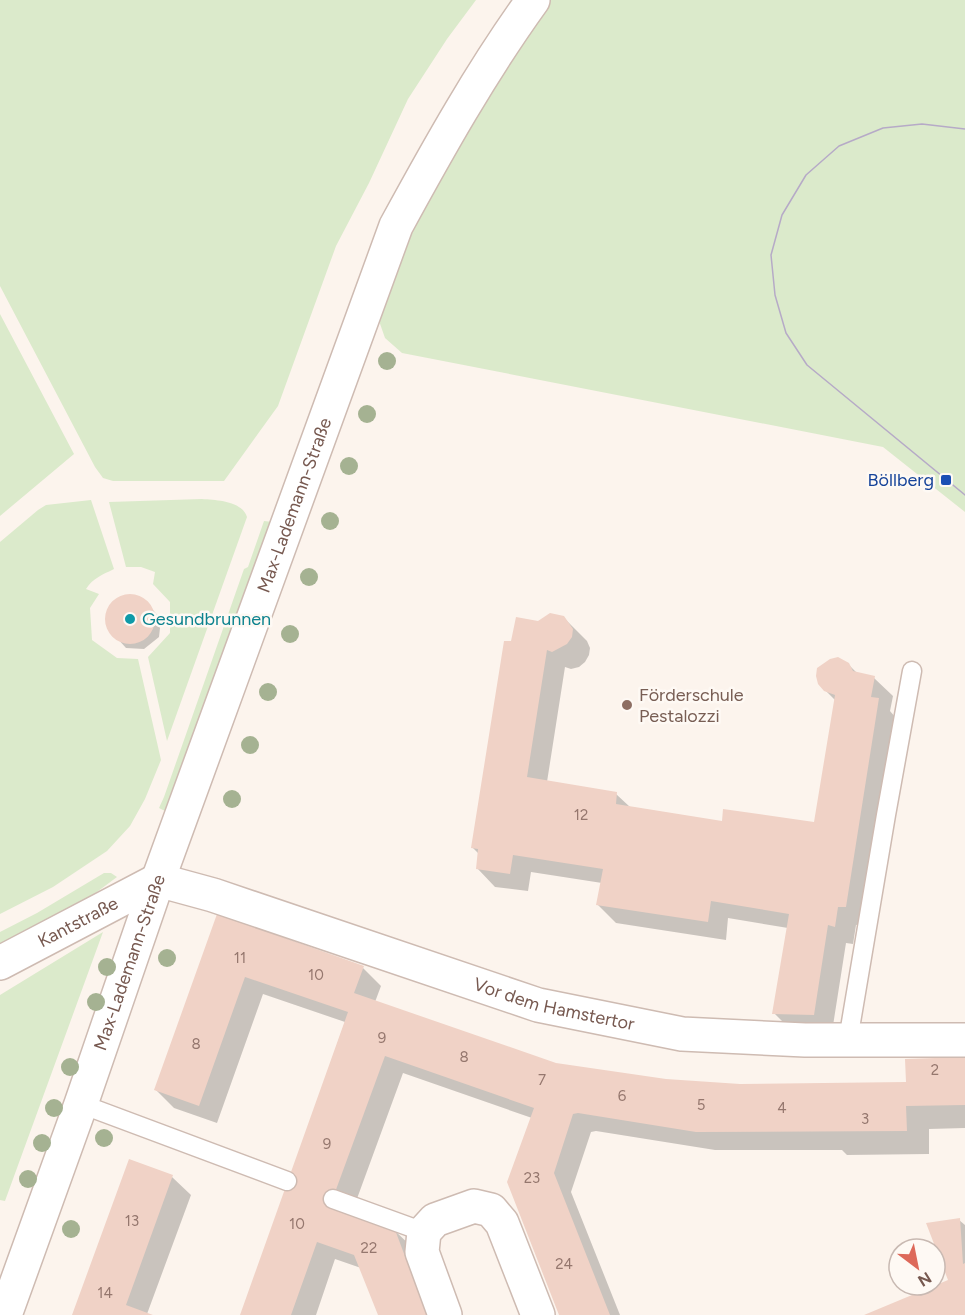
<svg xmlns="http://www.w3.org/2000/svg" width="965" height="1315" viewBox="0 0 965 1315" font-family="Figtree,sans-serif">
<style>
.green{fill:#dbeacb}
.shadow{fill:#0003}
.building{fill:#f0d2c6}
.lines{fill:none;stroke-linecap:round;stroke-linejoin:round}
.service-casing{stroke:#cebbb2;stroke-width:21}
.minor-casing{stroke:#cebbb2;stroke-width:36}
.service{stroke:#fff;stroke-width:18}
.minor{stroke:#fff;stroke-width:33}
.tram{stroke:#b6aac7;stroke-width:1.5}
.tree{fill:#a5b292}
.transit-dot{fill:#1a4fb4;stroke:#fef9f4;stroke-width:2}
.culture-dot{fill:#0f9aa8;stroke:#fef9f4;stroke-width:2}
.education-dot{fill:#8d6e63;stroke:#fef9f4;stroke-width:2}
.labels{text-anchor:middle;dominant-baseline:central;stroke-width:5;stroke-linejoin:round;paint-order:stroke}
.number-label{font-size:15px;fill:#95776e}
.transit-label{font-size:18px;fill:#164399;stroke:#fef9f4;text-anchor:end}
.street-label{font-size:18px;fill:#775950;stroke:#fef9f4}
.culture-label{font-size:18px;fill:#0d838f;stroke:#fef9f4;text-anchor:start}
.education-label{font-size:18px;fill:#785e54;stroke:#fef9f4;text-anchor:start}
</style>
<rect width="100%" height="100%" fill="#fcf4ed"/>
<path class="green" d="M0,0H476L447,39L408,99L369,183L336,246L278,406L224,481H113L103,478L95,467L0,286Z
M550,0H965V512L883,447L402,353L385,338L378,318L408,237L456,151Z
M0,314L74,454L0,516Z
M202,499C217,500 242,501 247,517L167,741L148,657L170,633V602L153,584L155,572L141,567H126L109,502Z
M91,500L114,569C102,575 93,578 86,589L99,594L90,608L92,640L117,658L138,659L161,760L145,799L130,826L107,851L53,887L0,914V542L38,510L46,505Z
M264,521L273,522L167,812L159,808L164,797L244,569L248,567Z
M104,873H111L117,877L78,906L0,947V932L37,913Z
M103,932L5,1201L0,1200V995Z"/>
<path class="shadow" d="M123,596L142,598L161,619L159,637L144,649L126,648L107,627L109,608Z
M563,617L587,641L590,648L589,655L585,662L579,667L571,669L565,667L547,782L616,794L630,807L723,822L816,824L836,701L825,690L848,664L857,673L874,678L893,696L890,711L896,718L863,924L856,925L853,944L846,943L832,1032L792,1031L774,1013L788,928L728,918L726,940L616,923L598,905L602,883L531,872L528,891L495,887L477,868L479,854L472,847L512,642L538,623Z
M218,916L363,968L381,986L375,1002L556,1064L666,1080L740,1085L907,1084L965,1060V1128L929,1129V1154L847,1155L842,1150H715L596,1131L591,1132L571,1192L620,1315H560L532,1118L403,1073L351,1215L393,1229L412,1247L438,1315H379L361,1268L335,1259L316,1315H242L345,1022L263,994L217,1123L174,1108L156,1090Z
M130,1161L172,1177L191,1195L147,1314L149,1315H74Z
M959,1220L965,1225V1315H866L954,1288Z"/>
<path class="building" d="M105 619a25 25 0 1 1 50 0a25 25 0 1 1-50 0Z
M550,613L564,616L573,629L572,637L567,644L552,652L547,650L527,777L617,792L616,804L722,821L723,809L814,822L835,695L824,691L818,684L816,676L817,668L830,659L838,657L849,663L853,671L875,676L871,697L879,698L846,907H838L835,927L828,925L814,1015L772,1014L789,914L711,901L708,922L596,905L603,869L513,855L510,874L476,869L478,849L471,848L504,641H511L516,617L538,621Z
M217,914L364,966L354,993L556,1063L666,1079L740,1084L906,1082L905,1059L965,1057V1105L906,1106L907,1131L696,1132L578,1113L573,1114L554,1173L610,1315H559L507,1182L534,1108L385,1056L330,1206L394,1227L427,1315H378L354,1255L317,1242L291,1315H240L348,1012L245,977L199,1106L154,1090Z
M129,1159L173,1175L126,1305L153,1315H72Z
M960,1218L963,1264L965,1263V1315H864L948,1280L926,1223Z"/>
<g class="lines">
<defs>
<path id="service" d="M848,1040L886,815L912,671
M81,1104L287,1181
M333,1199L424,1232"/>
<g id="minor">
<path id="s1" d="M0,963L158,880L213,895L538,1005L682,1034L805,1040H965"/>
<path id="s2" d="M5,1315L81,1104L158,880L396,226C438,149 481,72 533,0"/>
<path d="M445,1315L422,1252L424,1232L435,1220L474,1206L491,1210L502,1223L538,1315"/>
</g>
</defs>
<use href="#service" class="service-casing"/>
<use href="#minor" class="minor-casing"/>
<use href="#service" class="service"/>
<use href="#minor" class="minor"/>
<path class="tram" d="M965,129L922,124L883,128L839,146L806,175L782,215L771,255L775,295L786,333L807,365L965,495"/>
</g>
<g class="tree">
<circle cx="387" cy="361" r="9"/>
<circle cx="367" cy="414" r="9"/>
<circle cx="349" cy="466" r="9"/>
<circle cx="330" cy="521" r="9"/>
<circle cx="309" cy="577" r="9"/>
<circle cx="290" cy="634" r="9"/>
<circle cx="268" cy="692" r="9"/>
<circle cx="250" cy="745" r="9"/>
<circle cx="232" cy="799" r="9"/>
<circle cx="167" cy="958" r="9"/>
<circle cx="107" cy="967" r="9"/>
<circle cx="96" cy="1002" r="9"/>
<circle cx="70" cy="1067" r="9"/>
<circle cx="54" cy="1108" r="9"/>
<circle cx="104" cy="1138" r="9"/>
<circle cx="42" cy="1143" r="9"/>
<circle cx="28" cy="1179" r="9"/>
<circle cx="71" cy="1229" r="9"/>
</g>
<rect class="transit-dot" x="940" y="474" width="12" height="12" rx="3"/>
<circle class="culture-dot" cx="130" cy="619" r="6"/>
<circle class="education-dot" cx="627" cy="705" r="6"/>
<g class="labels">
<g class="number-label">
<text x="581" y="815">12</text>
<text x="240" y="958">11</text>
<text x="316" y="975">10</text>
<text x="382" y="1038">9</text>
<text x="196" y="1044">8</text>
<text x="464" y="1057">8</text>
<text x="935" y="1070">2</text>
<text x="542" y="1080">7</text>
<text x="622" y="1096">6</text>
<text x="701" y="1105">5</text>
<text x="782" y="1108">4</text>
<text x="865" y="1119">3</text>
<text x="327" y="1144">9</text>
<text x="532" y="1178">23</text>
<text x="132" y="1221">13</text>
<text x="297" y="1224">10</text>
<text x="369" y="1248">22</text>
<text x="564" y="1264">24</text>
<text x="105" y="1293">14</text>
</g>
<g class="transit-label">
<text x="934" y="480">Böllberg</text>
</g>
<g class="street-label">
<text stroke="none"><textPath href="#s2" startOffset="860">Max-Lademann-Straße</textPath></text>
<text stroke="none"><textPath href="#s1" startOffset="88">Kantstraße</textPath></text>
<text stroke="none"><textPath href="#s2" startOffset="374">Max-Lademann-Straße</textPath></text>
<text stroke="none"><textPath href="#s1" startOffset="594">Vor dem Hamstertor</textPath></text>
</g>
<g class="culture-label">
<text x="142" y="619">Gesundbrunnen</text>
</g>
<g class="education-label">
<text x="639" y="695">Förderschule<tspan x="639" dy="21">Pestalozzi</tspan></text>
</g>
</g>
<g transform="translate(917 1267) rotate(148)"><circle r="28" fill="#fef9f4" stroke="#c8b9b2" stroke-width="1.5"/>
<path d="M0-4.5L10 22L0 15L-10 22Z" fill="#dd695a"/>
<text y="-9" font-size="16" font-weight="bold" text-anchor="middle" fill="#775950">N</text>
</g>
</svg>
